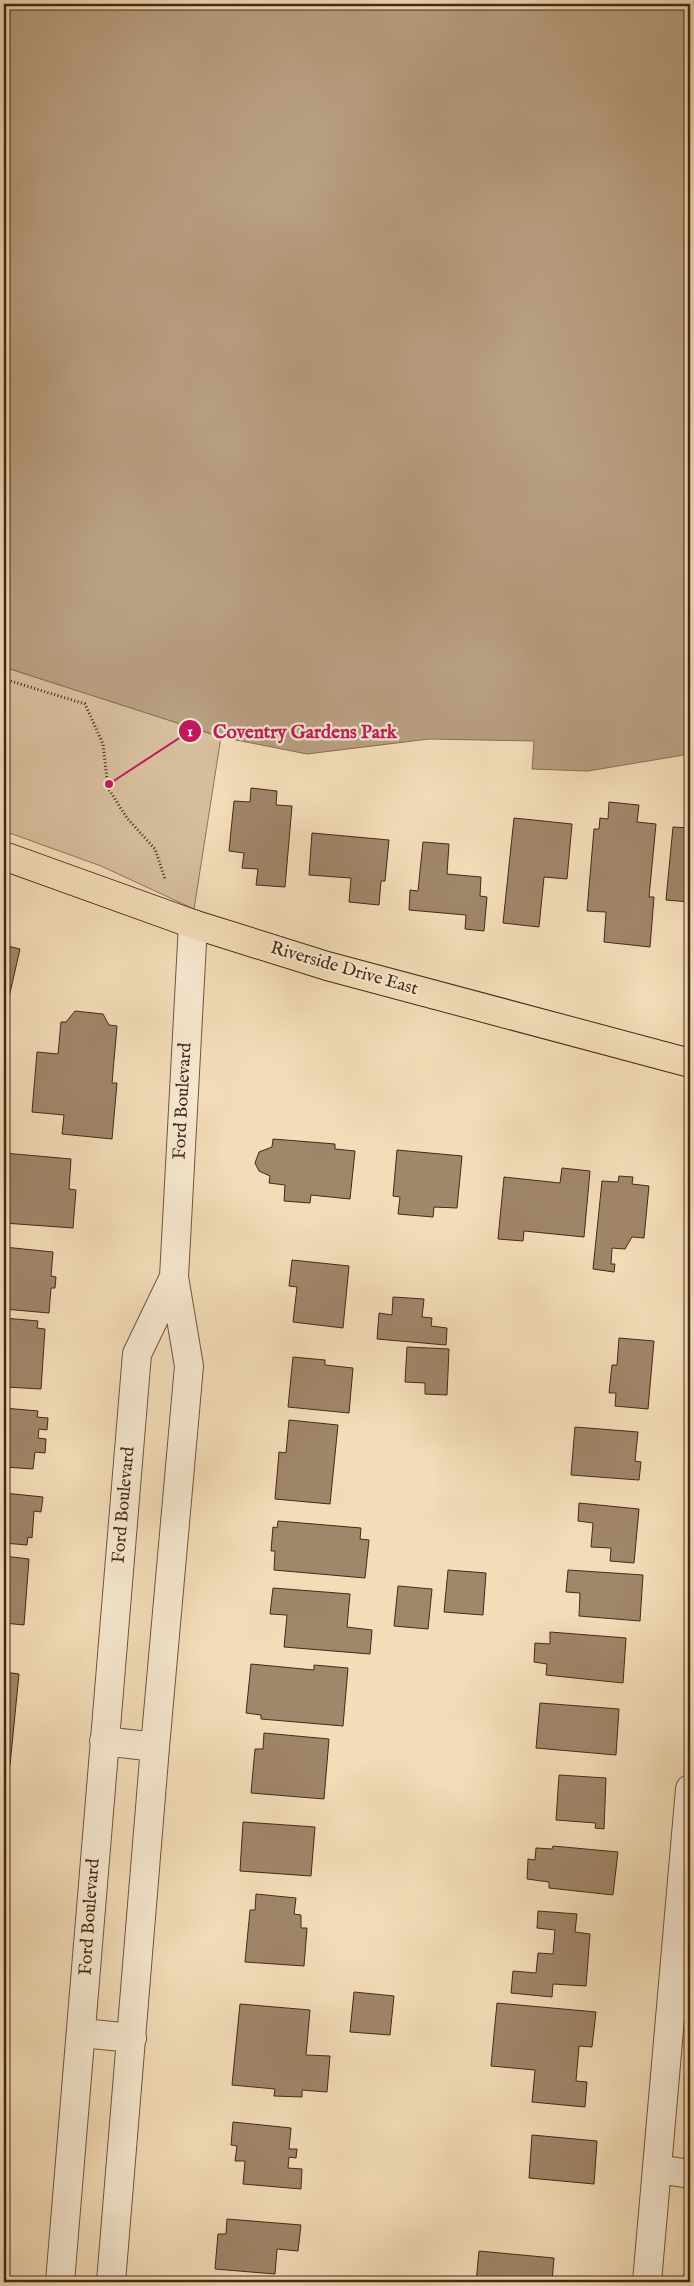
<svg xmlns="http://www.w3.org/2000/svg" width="694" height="2286" viewBox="0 0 694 2286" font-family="'IM FELL English',serif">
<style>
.green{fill:#d6be9c;stroke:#8e7359}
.water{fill:#b89f81;stroke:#8a6f56}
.building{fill:#a0866a;stroke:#462816}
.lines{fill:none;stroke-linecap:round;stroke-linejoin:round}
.minor-casing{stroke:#71553e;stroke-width:30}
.major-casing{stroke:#462816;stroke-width:30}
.path{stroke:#462816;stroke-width:3;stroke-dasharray:1 2.5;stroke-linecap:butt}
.minor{stroke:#f7e9d1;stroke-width:28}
.major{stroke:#f3ddb8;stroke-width:28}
.labels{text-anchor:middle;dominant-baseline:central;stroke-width:4.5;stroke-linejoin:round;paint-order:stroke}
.street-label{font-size:18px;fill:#462816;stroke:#f7e9d1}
.leader{fill:none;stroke:#c2185b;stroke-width:2}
.callout-dot{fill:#c2185b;stroke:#f7e9d1;stroke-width:2}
.mark-label{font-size:15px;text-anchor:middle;font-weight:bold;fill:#fff}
.callout-label{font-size:19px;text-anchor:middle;font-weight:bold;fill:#c2185b;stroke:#f7e9d1;stroke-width:4.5;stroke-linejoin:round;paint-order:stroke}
</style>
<rect width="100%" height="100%" fill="#f3ddb8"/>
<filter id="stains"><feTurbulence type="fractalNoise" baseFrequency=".004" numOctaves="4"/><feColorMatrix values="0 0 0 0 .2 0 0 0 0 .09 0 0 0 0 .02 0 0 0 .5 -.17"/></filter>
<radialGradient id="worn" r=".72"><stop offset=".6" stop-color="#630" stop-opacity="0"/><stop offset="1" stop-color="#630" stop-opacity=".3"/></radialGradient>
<path class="green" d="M4,667L221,737L194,909L101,866L4,831Z"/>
<path class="water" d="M4,4H690V754L588,771L532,769L534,741L429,739L307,754L221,737L4,667Z"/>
<path class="building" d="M251,788L277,791L276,805L292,806L285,887L256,885L258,869L242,868L244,853L229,851L234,801L250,802Z
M609,802L639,805L637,822L656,824L649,897H654L650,947L604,942L606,912L587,911L594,829H599L600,818L608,819Z
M514,818L572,824L567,879L544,877L539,927L503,923Z
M673,827L690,828V902L666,900Z
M312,833L389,840L385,881H381L379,905L349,902L351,878L309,875Z
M423,842L449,844L447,874L481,877L480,896L487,897L484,931L465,929L466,915L409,910L410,890L418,891Z
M4,942L9,943L8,946L20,949L4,1019Z
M75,1011L103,1014L109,1025L117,1026L112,1083H117L112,1139L62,1134L64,1115L32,1112L37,1052L58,1054L61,1022H66Z
M273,1139L335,1144V1149L355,1151L350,1199L311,1195L310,1203L284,1201L285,1185L269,1183L270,1176L259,1171L255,1163L259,1152L272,1147Z
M397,1150L462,1156L457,1208L434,1207L433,1217L398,1214L400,1197L393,1196Z
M4,1153L71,1159L69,1189L76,1190L73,1228L4,1223Z
M562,1168L590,1171L584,1237L524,1231L523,1241L498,1239L504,1177L560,1183Z
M619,1176L633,1177L632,1184L649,1186L644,1238L632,1237L625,1249L612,1248L611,1264H615L614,1272L593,1269L602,1181L618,1182Z
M4,1247L53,1252L51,1276L56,1277L55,1288H51L49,1313L4,1309Z
M292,1260L349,1266L343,1328L293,1322L297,1287L289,1286Z
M393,1297L424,1299L422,1317L432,1318L431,1326L447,1328L446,1345L377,1339L379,1313L392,1315Z
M4,1318L38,1321L37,1328L45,1329L41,1389L6,1387L7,1365H4Z
M619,1338L654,1341L648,1409L615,1406L616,1393H609L612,1365H617Z
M407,1347L449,1349L447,1395L425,1394V1383L405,1382Z
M293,1357L325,1360V1365L353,1368L349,1413L288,1407Z
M4,1408L38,1411L37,1417L48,1418L47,1430L39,1429L38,1438L46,1439L45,1453L35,1452L33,1469L4,1467Z
M289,1420L338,1425L330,1504L275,1499L279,1452L286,1453Z
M575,1427L638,1432L635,1461L641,1462L639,1480L571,1475Z
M4,1493L43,1497L41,1512L34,1511L32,1538L28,1537L27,1545L4,1543Z
M579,1503L639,1509L634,1563L610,1561L611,1548L591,1547L593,1523L578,1521Z
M278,1521L361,1528L360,1539L369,1540L365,1578L274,1570L275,1551H271L273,1527L277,1528Z
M4,1556L29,1559L24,1625L4,1623Z
M448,1570L486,1573L483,1615L444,1612Z
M568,1570L643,1575L640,1621L579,1616L580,1593L566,1592Z
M398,1586L432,1589L428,1629L394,1626Z
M273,1588L350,1594L347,1627L372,1630L370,1654L284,1647L287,1615L270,1614Z
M550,1632L626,1638L623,1683L546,1675L547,1664L534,1662L535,1643L550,1644Z
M251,1664L314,1670V1665L348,1668L343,1726L261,1719V1715L246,1713Z
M4,1672L19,1674L10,1765H4Z
M540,1703L619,1709L616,1755L536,1748Z
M264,1733L329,1739L324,1799L251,1793L255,1749H263Z
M559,1775L606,1778L604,1829L595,1828L596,1823L556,1820Z
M243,1822L315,1827L311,1876L240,1871Z
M553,1846L618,1852L613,1895L549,1888V1882L527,1879L528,1859L535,1860L536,1848L552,1849Z
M256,1894L296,1898L294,1914L301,1915V1928H307L304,1966L245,1962L250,1910H255Z
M538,1911L577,1914L575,1932L590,1934L586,1986L553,1984L552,1997L511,1993L513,1971L536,1973L538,1953L553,1954L555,1930L537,1928Z
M354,1992L394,1996L390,2035L350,2032Z
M497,2003L596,2012L592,2047L579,2046L576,2081L587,2082L585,2107L532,2102L535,2070L491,2066Z
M240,2004L310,2010L306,2055L330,2056L327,2092L302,2090V2097L274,2096L275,2089L232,2085Z
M233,2122L291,2128L289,2149H297L296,2158L289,2157L288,2168L302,2169L301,2189L243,2184L245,2161H235L237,2146L231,2145Z
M532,2135L597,2141L594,2184L529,2178Z
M227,2219L301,2225L298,2251L277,2249L275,2274L215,2269L218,2234H226Z
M479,2251L554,2258L552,2282H476Z"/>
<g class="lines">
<defs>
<path id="minor" d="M104,1741L155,1747
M82,2033L132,2038
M658,2169L690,2174
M60,2282L137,1354L174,1277
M111,2282L155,1747L189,1366L174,1277L193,924
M647,2282L690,1789"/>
<path id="major" d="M4,856L193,924L327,966L690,1063"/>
</defs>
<use href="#minor" class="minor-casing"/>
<use href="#major" class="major-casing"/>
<path class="path" d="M4,679L85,704L103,744L108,788L127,818L155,849L165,879"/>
<use href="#minor" class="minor"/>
<use href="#major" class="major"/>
</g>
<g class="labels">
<g class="street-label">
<text transform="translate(344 969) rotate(16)">Riverside Drive East</text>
<text transform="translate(183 1101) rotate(-87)">Ford Boulevard</text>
<text transform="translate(124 1505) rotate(-85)">Ford Boulevard</text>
<text transform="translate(90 1917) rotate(-86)">Ford Boulevard</text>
</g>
</g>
<path class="leader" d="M109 784L190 731"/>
<g class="callout-dot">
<circle cx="109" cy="784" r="5"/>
<circle cx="190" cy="731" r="12"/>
</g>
<g class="mark-label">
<text x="190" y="736">1</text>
</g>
<g class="callout-label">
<text x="305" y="738">Coventry Gardens Park</text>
</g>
<rect width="694" height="2286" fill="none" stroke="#f3ddb8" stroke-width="20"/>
<rect x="5" y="5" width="684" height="2276" fill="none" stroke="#462816" stroke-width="2.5"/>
<rect x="10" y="10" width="674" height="2266" fill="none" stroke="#462816"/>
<rect width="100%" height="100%" filter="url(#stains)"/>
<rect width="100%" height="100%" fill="url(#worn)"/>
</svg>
